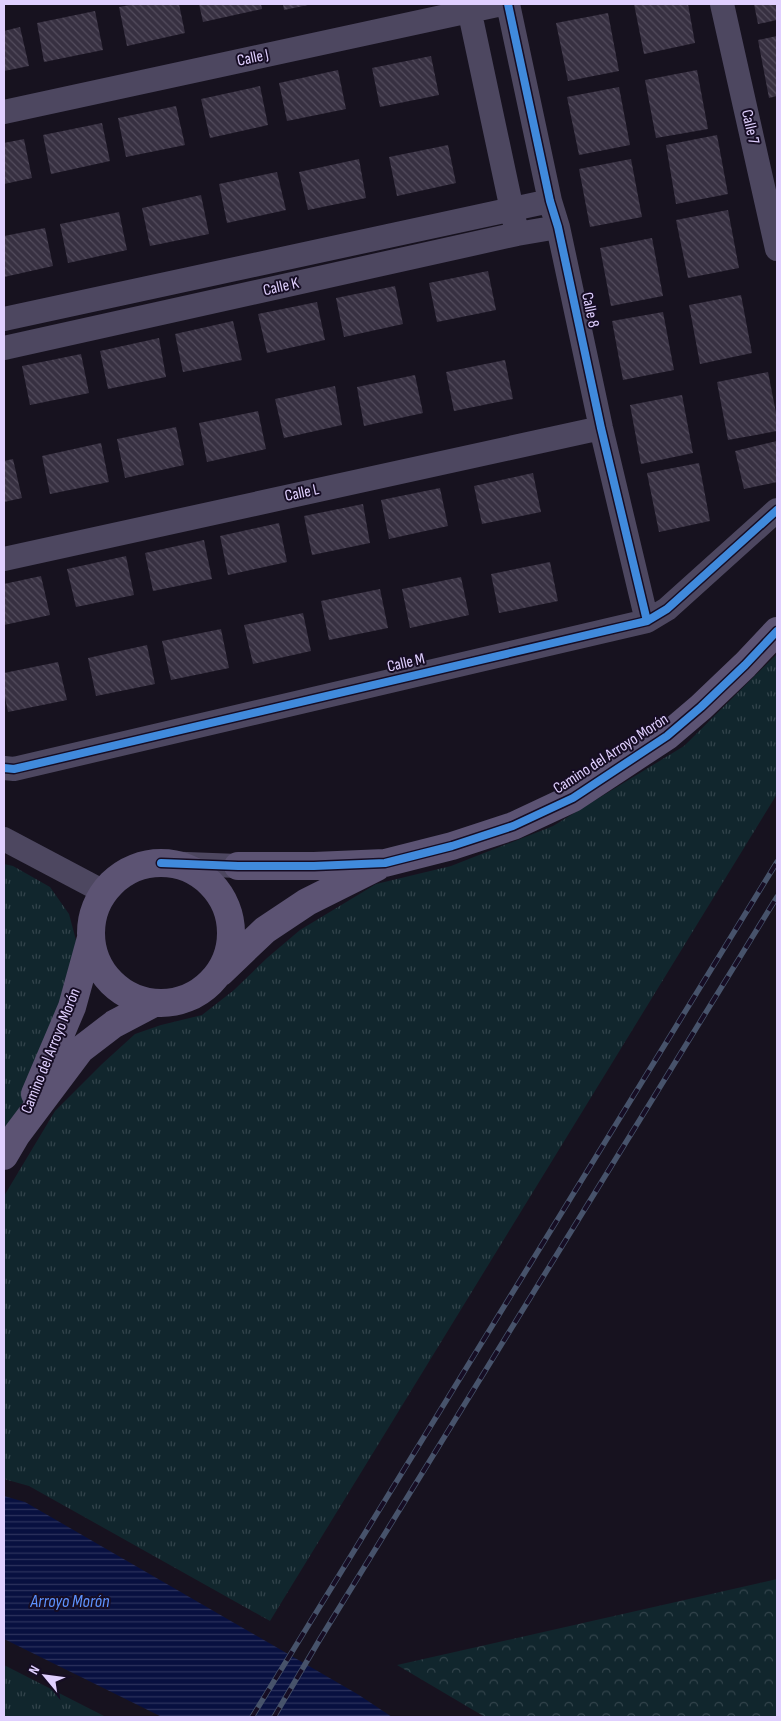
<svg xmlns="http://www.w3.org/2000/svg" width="781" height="1721" viewBox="0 0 781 1721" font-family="'Sofia Sans Condensed',sans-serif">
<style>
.grass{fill:url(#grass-tufts)}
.forest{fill:url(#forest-crowns)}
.water{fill:url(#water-rules)}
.building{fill:url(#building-back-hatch)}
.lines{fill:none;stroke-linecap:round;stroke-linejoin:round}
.street{stroke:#4d4760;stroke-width:24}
.secondary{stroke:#5c5373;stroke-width:28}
.rail-casing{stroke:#47536b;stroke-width:5.5}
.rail{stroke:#160d24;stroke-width:4;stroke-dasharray:11;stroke-linecap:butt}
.cycleway-casing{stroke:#160d24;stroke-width:11}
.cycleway{stroke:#408adc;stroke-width:8}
.labels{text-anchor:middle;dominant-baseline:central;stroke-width:4;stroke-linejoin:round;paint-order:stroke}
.street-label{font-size:16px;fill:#e0d0ff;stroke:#160d24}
.water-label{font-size:18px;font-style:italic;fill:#5e93ff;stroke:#160d24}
</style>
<defs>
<pattern id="grass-tufts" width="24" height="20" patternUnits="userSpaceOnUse" patternTransform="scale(1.25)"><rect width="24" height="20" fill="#11262d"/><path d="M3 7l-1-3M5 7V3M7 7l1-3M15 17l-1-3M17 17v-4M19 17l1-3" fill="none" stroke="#33444c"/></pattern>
<pattern id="forest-crowns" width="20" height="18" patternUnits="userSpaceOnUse" patternTransform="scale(1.25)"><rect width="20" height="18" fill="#11262d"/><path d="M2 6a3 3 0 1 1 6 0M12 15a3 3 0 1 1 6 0" fill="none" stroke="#33444c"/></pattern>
<pattern id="water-rules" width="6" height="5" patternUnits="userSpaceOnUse" patternTransform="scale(1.25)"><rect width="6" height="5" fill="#081040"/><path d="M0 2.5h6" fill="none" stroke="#2c325d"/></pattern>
<pattern id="building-back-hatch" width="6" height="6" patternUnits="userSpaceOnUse" patternTransform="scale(1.25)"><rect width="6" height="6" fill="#373041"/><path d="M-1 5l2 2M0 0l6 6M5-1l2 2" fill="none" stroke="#544d5e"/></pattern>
</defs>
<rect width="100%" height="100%" fill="#17121f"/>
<path class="grass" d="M777,654V794L270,1621L29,1486L4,1479V1196L55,1111L102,1064L135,1034L161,1025L202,1015L234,990L267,958L300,930L376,884L451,866L553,826L684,746Z
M4,864L13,866L50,887L69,914L77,944L55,1021L4,1154Z
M4,1665L106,1717H4Z"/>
<path class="forest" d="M777,1579V1717H485L397,1665Z"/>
<path class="water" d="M4,1496L25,1502L359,1695L392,1717H162L4,1639Z"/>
<path class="building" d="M135,4H179L185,33L127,46L119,7Z
M199,4H261L262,9L203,22Z
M283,4H308V5L284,10Z
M634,4H688L695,43L644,54Z
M754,4H777V20L758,24Z
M95,11L103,50L44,62L37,23Z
M608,13L619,71L568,81L556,23Z
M20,27L29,66L4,71V31Z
M777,36V96L769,98L758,40Z
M431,56L439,95L380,107L372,68Z
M338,70L346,109L287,121L279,83Z
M697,70L708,129L656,138L645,80Z
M260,86L268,125L210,138L201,99Z
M619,87L630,145L579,155L567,97Z
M176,106L185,145L126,157L118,118Z
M102,123L110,161L51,174L43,135Z
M717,135L728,194L676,204L666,145Z
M24,139L32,178L4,184V143Z
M448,145L456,183L397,196L389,157Z
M359,159L366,198L308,210L299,172Z
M631,159L642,217L590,227L579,169Z
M277,172L286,210L227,223L219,184Z
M201,195L209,234L150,246L142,208Z
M728,210L739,268L688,278L676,220Z
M119,212L127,250L68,263L60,224Z
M45,228L53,266L4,277V236Z
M652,238L663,296L611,306L600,248Z
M488,271L496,310L437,322L429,283Z
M395,286L403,324L344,337L336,298Z
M741,295L752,353L700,364L689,305Z
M317,302L325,340L267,353L258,314Z
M663,312L674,370L623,380L612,321Z
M233,321L242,360L183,372L175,334Z
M159,338L166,377L108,389L100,351Z
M81,354L89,393L30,405L22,366Z
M505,360L513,399L454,411L446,372Z
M768,372L777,418V431L728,440L717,382Z
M415,375L423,413L364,426L357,387Z
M335,386L342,425L284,438L275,399Z
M682,395L693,453L641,464L630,405Z
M258,411L266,449L207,462L199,423Z
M176,427L184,465L125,478L117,439Z
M777,441V482L744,489L735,451Z
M101,443L109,482L50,494L42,456Z
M13,459L22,498L4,502V461Z
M699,463L710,521L659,532L647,473Z
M533,473L541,512L482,524L474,486Z
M440,488L448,526L389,539L381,500Z
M363,504L370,543L312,555L304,516Z
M279,523L287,562L228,575L220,536Z
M204,540L212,579L153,591L145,553Z
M126,556L134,595L76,607L67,569Z
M550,562L558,601L499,613L491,574Z
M41,576L50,615L4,625V584Z
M461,577L469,615L410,628L402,589Z
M380,589L388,628L329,640L321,601Z
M303,613L311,651L253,664L244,625Z
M221,629L229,668L171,680L162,641Z
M147,645L155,684L96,696L88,658Z
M58,662L67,700L8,712L4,692V673Z"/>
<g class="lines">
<path class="street" d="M468,4L515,224
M508,4L550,201L558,227L601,428L647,621
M722,4L777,249
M4,112L502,4
M4,319L550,201
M4,348L517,234L558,227
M4,559L601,428
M4,768L14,769L647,621L667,609L777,510
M4,839L104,892
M161,863L238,866"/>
<path class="secondary" d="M91 933a70 70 0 1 1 140 0a70 70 0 1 1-140 0Z
M238,866H314L385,863L452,846L513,826L573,798L667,736L701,707L745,665L777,631
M221,972L265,930L307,902L377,867
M35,1094L72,1007L91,938
M4,1156L17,1134L80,1050L114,1024L152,1004"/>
<defs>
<path id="rail" d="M252,1717L777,862
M274,1717L320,1639L777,897"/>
</defs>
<use href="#rail" class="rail-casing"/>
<use href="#rail" class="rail"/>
<defs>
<path id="cycleway" d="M508,4L550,201L558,227L601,428L647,621
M4,768L14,769L647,621L667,609L777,510
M161,863L238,866H314L385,863L452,846L513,826L573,798L667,736L701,707L745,665L777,631"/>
</defs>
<use href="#cycleway" class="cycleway-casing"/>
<use href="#cycleway" class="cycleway"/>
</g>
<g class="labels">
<g class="street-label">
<text transform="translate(253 58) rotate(-12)">Calle J</text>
<text transform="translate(750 127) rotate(77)">Calle 7</text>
<text transform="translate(281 287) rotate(-13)">Calle K</text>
<text transform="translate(590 310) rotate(78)">Calle 8</text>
<text transform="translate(302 493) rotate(-12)">Calle L</text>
<text transform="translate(406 663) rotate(-13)">Calle M</text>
<text transform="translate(611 754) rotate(-33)">Camino del Arroyo Morón</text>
<text transform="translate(51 1051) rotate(-68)">Camino del Arroyo Morón</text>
</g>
<g class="water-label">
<text x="70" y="1601">Arroyo Morón</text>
</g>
</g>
<rect width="781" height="1721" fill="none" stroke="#e0d0ff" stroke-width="10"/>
<g transform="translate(45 1676) rotate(299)" stroke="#160d24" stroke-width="4" paint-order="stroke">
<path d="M0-4L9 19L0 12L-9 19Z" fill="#e0d0ff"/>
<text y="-8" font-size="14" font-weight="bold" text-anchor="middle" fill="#e0d0ff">N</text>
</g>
</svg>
